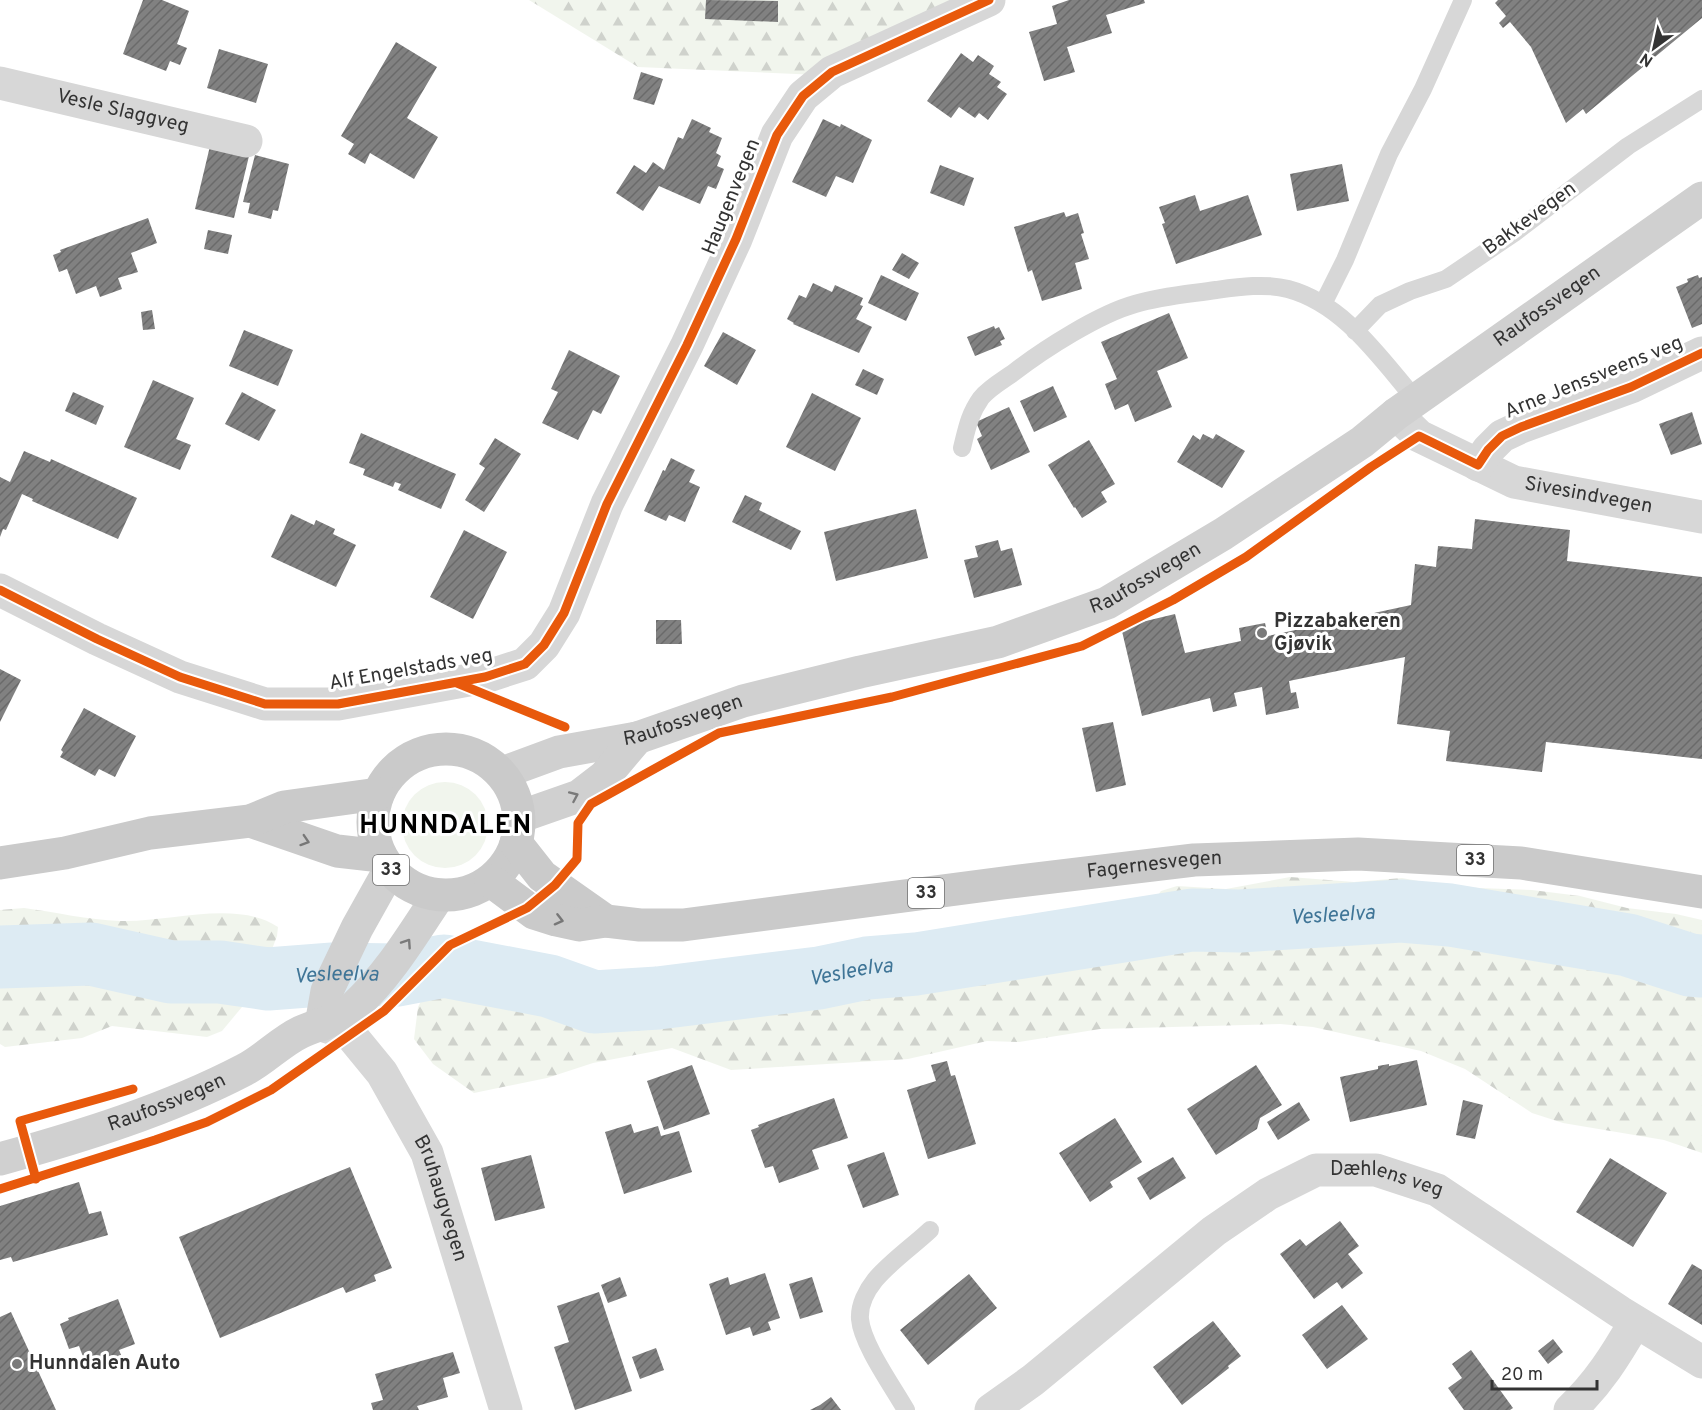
<svg xmlns="http://www.w3.org/2000/svg" width="1702" height="1410" viewBox="0 0 1702 1410" font-family="Overpass,sans-serif">
<style>
.grass{fill:#f1f5ed}
.forest{fill:url(#forest-firs)}
.lines{fill:none;stroke-linecap:round;stroke-linejoin:round}
.river{stroke:#ddebf3;stroke-width:63}
.building{fill:url(#building-hatch)}
.lane{stroke:#d7d7d7;stroke-width:18}
.street{stroke:#d7d7d7;stroke-width:33}
.secondary{stroke:#d0d0d0;stroke-width:33}
.primary{stroke:#cacaca;stroke-width:33}
.cycleway-casing{stroke:#fff;stroke-width:13}
.cycleway{stroke:#e8590c;stroke-width:9}
.oneway{stroke:#7a7a7a}
.oneway2{stroke:#777}
.poi-dot{fill:#7a7a7a;stroke:#fff;stroke-width:2}
.labels{text-anchor:middle;dominant-baseline:central;stroke-width:6;stroke-linejoin:round;paint-order:stroke}
.shield{fill:#fff;stroke:#707070;stroke-width:1.5}
.shield-label{font-size:18px;font-weight:bold;fill:#333}
.street-label{font-size:20px;fill:#333;stroke:#fff}
.poi-label{font-size:20px;font-weight:bold;fill:#333;stroke:#fff;text-anchor:start}
.water-label{font-size:21px;font-style:italic;fill:#3f7597;stroke:#fff}
.district-label{font-size:26px;font-weight:bold;letter-spacing:1.5px;fill:#000;stroke:#fff}
</style>
<defs>
<pattern id="forest-firs" width="22" height="20" patternUnits="userSpaceOnUse" patternTransform="scale(1.5)"><rect width="22" height="20" fill="#f1f5ed"/><path d="M5 1l3.5 6h-7zM16 11l3.5 6h-7z" fill="#cfd2cc"/></pattern>
<pattern id="building-hatch" width="6" height="6" patternUnits="userSpaceOnUse" patternTransform="scale(1.5)"><rect width="6" height="6" fill="#818181"/><path d="M-1 1l2-2M0 6l6-6M5 7l2-2" fill="none" stroke="#6a6a6a"/></pattern>
</defs>
<rect width="100%" height="100%" fill="#fff"/>
<path class="grass" d="M402 825a43 43 0 1 1 86 0a43 43 0 1 1-86 0Z"/>
<path class="forest" d="M529,0H970L841,76L638,67Z
M1290,877L1354,882L1402,878L1451,887L1532,890L1580,896L1627,908L1676,914L1702,920V1153L1664,1140L1563,1123L1532,1113L1465,1069L1421,1051L1313,1027L1280,1024L1100,1029L1019,1042L987,1041L908,1059L731,1070L672,1048L593,1063L547,1078L474,1093L433,1064L414,1039L418,1007L425,993L438,985L469,995L532,1010L791,1000L840,993L905,991L985,976L1081,966L1109,949L1133,928L1161,891L1177,886L1226,889Z
M24,908C55,912 88,920 120,921C167,923 236,899 278,927L277,936L266,965L242,1007L222,1031L207,1037L112,1026L82,1038L5,1047L0,1044V910Z"/>
<g class="lines">
<path class="river" id="s1" d="M0,957L91,954L171,972H220L268,979L333,974L397,975L444,966L549,986L594,1002L658,998L819,978L867,968L916,964L1192,920L1240,921L1401,911L1450,915L1628,945L1690,965L1702,966"/>
</g>
<path class="building" d="M143,0H162L189,11L177,44L187,48L180,65L170,61L166,71L123,54Z
M706,0L778,1V22L705,19Z
M1069,0H1144L1145,3L1106,15L1112,33L1067,47L1075,72L1044,81L1029,32L1057,24L1052,6Z
M1498,0H1702V18L1586,114L1583,109L1566,123L1531,47L1510,22L1503,28L1499,23L1506,16L1495,3Z
M396,42L437,67L407,118L438,137L414,179L370,153L365,164L348,154L354,144L341,136Z
M219,49L268,64L256,103L207,88Z
M961,53L973,62L978,55L994,66L989,74L1001,82L997,87L1007,94L988,120L979,113L975,118L959,107L951,118L927,101Z
M641,72L663,79L654,105L633,99Z
M692,119L711,128L709,132L722,138L716,153L721,156L717,166L724,169L716,189L708,186L700,204L659,186L643,211L616,193L634,165L646,173L653,162L664,170L678,137L683,139Z
M823,119L840,127L841,124L872,140L853,183L836,176L826,197L792,182Z
M210,146L249,156L234,218L195,209Z
M255,155L289,164L278,211L273,210L271,219L248,213L250,203L243,202Z
M1342,164L1349,201L1297,211L1290,174Z
M940,165L974,178L964,206L930,193Z
M1195,195L1200,211L1248,195L1262,235L1176,264L1162,224L1165,223L1159,207Z
M1064,212L1066,217L1078,213L1084,233L1081,234L1089,259L1075,263L1082,289L1042,301L1032,270L1028,272L1014,227Z
M148,218L157,243L131,253L138,272L118,278L122,289L100,297L96,286L76,294L67,269L59,272L53,255L61,252L60,250Z
M208,230L232,235L228,254L204,249Z
M902,253L919,263L909,279L892,270Z
M881,275L919,293L906,321L868,303Z
M1698,275L1699,278L1702,277V324L1692,328L1676,287L1688,282L1687,279Z
M813,283L832,292L835,285L863,298L860,305L863,306L856,319L872,327L859,353L793,324L794,323L787,319L799,295L806,298Z
M152,310L155,329L143,330L141,312Z
M1169,313L1188,358L1157,371L1172,407L1135,422L1128,404L1115,410L1105,384L1117,379L1101,342Z
M994,326L995,329L999,327L1005,339L1000,341L1002,345L975,356L967,337Z
M244,330L293,350L278,386L229,366Z
M723,332L756,350L737,385L704,366Z
M569,350L620,376L601,414L593,410L578,440L542,423L558,392L551,389Z
M863,369L884,379L877,395L855,385Z
M153,380L194,398L176,439L191,445L180,470L124,447Z
M1053,386L1067,417L1034,432L1020,401Z
M73,392L104,406L96,425L65,411Z
M242,392L276,410L259,441L225,424Z
M812,393L861,418L835,471L786,447Z
M1009,407L1030,452L991,470L977,439L982,436L976,422Z
M1692,412L1702,444L1671,455L1659,424Z
M361,433L456,474L441,509L398,490L401,484L395,482L393,487L363,475L365,469L349,463Z
M1203,434L1213,439L1216,434L1245,451L1222,488L1177,462L1193,435L1200,440Z
M495,438L521,454L484,512L465,500L485,468L479,464Z
M1089,440L1115,484L1101,492L1107,502L1082,518L1075,507L1074,508L1048,465Z
M24,451L50,462L51,459L137,498L118,539L32,501L33,499L22,494L6,530L3,529L0,537V477L10,482Z
M671,458L695,470L689,482L700,487L685,522L669,515L666,521L644,511L663,470L665,471Z
M745,495L762,503L759,510L801,531L791,550L732,522Z
M916,509L928,558L836,581L824,532Z
M291,514L314,525L316,520L335,529L333,534L356,545L336,587L271,557Z
M1475,519L1570,530L1567,561L1702,577V759L1546,742L1542,772L1446,761L1450,731L1397,724L1405,657L1289,681L1291,693L1296,692L1299,708L1266,715L1262,687L1234,693L1237,706L1213,712L1210,698L1142,716L1121,627L1175,614L1185,653L1241,641L1239,628L1265,623L1268,636L1411,605L1415,564L1436,567L1438,546L1472,549Z
M464,530L507,552L473,619L430,597Z
M998,540L1001,551L1012,548L1022,585L974,598L964,560L978,557L975,546Z
M656,620H681L682,644H656Z
M0,669L21,680L0,722Z
M84,708L136,736L115,777L99,769L95,776L60,757L63,752L61,750Z
M1113,722L1126,785L1096,792L1082,728Z
M1417,1060L1427,1105L1350,1122L1340,1077L1378,1069V1066L1389,1064V1066Z
M947,1061L951,1076L955,1075L976,1144L928,1159L907,1090L936,1081L931,1065Z
M692,1065L710,1114L664,1130L647,1081Z
M1256,1065L1282,1105L1260,1118L1257,1129L1216,1155L1187,1109Z
M834,1098L848,1138L812,1150L819,1169L779,1183L773,1166L765,1168L751,1130L759,1127L758,1125Z
M1463,1100L1483,1105L1475,1139L1456,1135Z
M1299,1102L1310,1120L1278,1140L1267,1122Z
M1115,1118L1142,1162L1110,1182L1113,1187L1090,1202L1059,1153Z
M631,1124L634,1133L658,1126L661,1136L679,1131L692,1172L624,1194L605,1132Z
M884,1152L899,1195L863,1208L847,1165Z
M531,1155L545,1208L495,1221L481,1168Z
M1173,1157L1186,1178L1150,1200L1137,1178Z
M1610,1158L1667,1193L1633,1247L1576,1212Z
M350,1167L392,1268L374,1275L376,1281L346,1293L343,1287L220,1338L179,1237Z
M79,1182L89,1214L101,1211L108,1235L13,1262L11,1257L0,1260V1206Z
M1340,1221L1359,1246L1348,1254L1363,1273L1342,1289L1337,1282L1314,1299L1280,1254L1300,1239L1306,1246Z
M1692,1264L1702,1270V1325L1668,1304Z
M765,1273L780,1318L768,1322L771,1330L753,1336L750,1327L726,1335L709,1284L728,1277L730,1285Z
M969,1274L997,1308L928,1365L900,1330Z
M620,1277L627,1296L608,1303L601,1285Z
M812,1277L823,1312L800,1319L789,1284Z
M599,1292L632,1391L575,1410L554,1347L569,1342L557,1306Z
M118,1299L135,1344L119,1350L124,1362L103,1370L98,1357L85,1362L79,1346L69,1349L60,1324L69,1320L68,1318Z
M1342,1305L1368,1339L1327,1369L1302,1335Z
M11,1312L56,1410H0V1317Z
M1213,1321L1241,1356L1228,1366L1229,1368L1182,1405L1153,1367Z
M1553,1339L1563,1352L1548,1364L1538,1351Z
M656,1348L664,1370L640,1379L632,1357Z
M1471,1350L1513,1408L1510,1410H1464L1448,1388L1462,1378L1452,1364Z
M453,1352L460,1373L443,1378L448,1397L417,1406L419,1410H373L371,1403L383,1400L375,1374Z
M831,1397L841,1410H810L820,1405Z"/>
<g class="lines">
<path class="lane" d="M1323,304L1345,260L1389,154L1423,89L1463,0
M1355,331L1380,305L1410,291L1446,279L1514,233L1628,146L1702,99
M962,448C967,428 969,415 981,398C989,388 1003,380 1013,373C1044,349 1099,314 1135,304C1162,296 1189,294 1216,290C1238,287 1266,283 1288,289C1344,304 1380,358 1416,400
M906,1410C893,1387 862,1344 860,1319C859,1305 867,1290 875,1280C890,1262 913,1246 930,1230"/>
<g class="street">
<path id="s2" d="M0,83L246,141"/>
<path id="s3" d="M1396,414L1419,436L1514,482L1702,517"/>
<path d="M1478,465L1488,450L1502,436L1521,427L1631,387L1702,353"/>
<path d="M0,590L97,639L180,677L265,704H338L485,677L525,664L544,645L564,613L607,504L687,345L736,239L777,135L803,96L832,72L989,0"/>
<path id="s4" d="M321,1025L350,1034L382,1073L427,1153L506,1410"/>
<path id="s5" d="M991,1410L1033,1380L1214,1231L1268,1194L1316,1170H1376L1437,1190L1620,1312L1702,1362"/>
<path d="M1570,1410C1598,1384 1616,1355 1635,1322"/>
</g>
<g class="secondary">
<path id="s6" d="M502,773L559,752L637,738L743,701L860,672L998,642L1107,603L1223,534L1362,442L1396,414L1702,198"/>
<path d="M519,817L579,796L605,776L637,738"/>
<path d="M321,1025L327,991L357,928L390,869"/>
<path id="s7" d="M0,1159C83,1136 167,1110 244,1070C264,1060 280,1042 301,1032C318,1024 340,1020 354,1007C389,975 413,934 439,895"/>
</g>
<g class="primary">
<circle cx="446" cy="822" r="73"/>
<path d="M250,821L337,851L381,856"/>
<path d="M516,843L542,876L606,921"/>
<path d="M0,863L65,853L150,833L250,821L284,807L378,794"/>
<path id="s8" d="M491,881L534,913L556,920L579,925L606,921L640,925H683L1003,883L1194,860L1358,854L1521,863L1702,892"/>
</g>
<defs>
<path id="cycleway" d="M0,590L97,639L180,677L265,704H338L485,677L525,664L544,645L564,613L607,504L687,345L736,239L777,135L803,96L832,72L989,0
M457,683L565,727
M36,1179L20,1121L133,1089
M0,1189L155,1140L207,1122L271,1090L384,1011L450,945L527,908L555,885L577,859L578,823L591,804L719,733L892,697L1082,646L1173,600L1246,557L1371,467L1419,436L1478,465L1488,450L1502,436L1521,427L1631,387L1702,353"/>
</defs>
<use href="#cycleway" class="cycleway-casing"/>
<use href="#cycleway" class="cycleway"/>
</g>
<defs><path id="oneway-chevron" d="M-2-3.5L2.5 0L-2 3.5" fill="none" stroke-width="1.6" stroke-linecap="round" stroke-linejoin="round" transform="scale(1.5)"/></defs>
<g class="oneway">
<use href="#oneway-chevron" transform="translate(574 796) rotate(-24)"/>
<use href="#oneway-chevron" transform="translate(407 943) rotate(-56)"/>
</g>
<g class="oneway2">
<use href="#oneway-chevron" transform="translate(305 841) rotate(18)"/>
<use href="#oneway-chevron" transform="translate(559 920) rotate(14)"/>
</g>
<g class="poi-dot">
<circle cx="1262" cy="633" r="6"/>
<circle cx="17" cy="1364" r="6"/>
</g>
<g class="labels">
<g class="shield">
<rect x="1457" y="845" width="36" height="30" rx="4.5"/>
<rect x="373" y="855" width="36" height="30" rx="4.5"/>
<rect x="908" y="878" width="36" height="30" rx="4.5"/>
</g>
<g class="shield-label">
<text x="1475" y="860">33</text>
<text x="391" y="870">33</text>
<text x="926" y="893">33</text>
</g>
<g class="street-label">
<text stroke="none"><textPath href="#s2" startOffset="126">Vesle Slaggveg</textPath></text>
<text transform="translate(732 197) rotate(-68)">Haugenvegen</text>
<text transform="translate(1530 219) rotate(-36)">Bakkevegen</text>
<text stroke="none"><textPath href="#s6" startOffset="1161">Raufossvegen</textPath></text>
<text transform="translate(1594 378) rotate(-22)">Arne Jenssveens veg</text>
<text stroke="none"><textPath href="#s3" startOffset="213">Sivesindvegen</textPath></text>
<text stroke="none"><textPath href="#s6" startOffset="675">Raufossvegen</textPath></text>
<text transform="translate(411 670) rotate(-10)">Alf Engelstads veg</text>
<text stroke="none"><textPath href="#s6" startOffset="189">Raufossvegen</textPath></text>
<text stroke="none"><textPath href="#s8" startOffset="680">Fagernesvegen</textPath></text>
<text stroke="none"><textPath href="#s7" startOffset="176">Raufossvegen</textPath></text>
<text stroke="none"><textPath href="#s5" startOffset="477">Dæhlens veg</textPath></text>
<text stroke="none"><textPath href="#s4" startOffset="220">Bruhaugvegen</textPath></text>
</g>
<g class="poi-label">
<text x="1274" y="622">Pizzabakeren<tspan x="1274" dy="23">Gjøvik</tspan></text>
<text x="29" y="1364">Hunndalen Auto</text>
</g>
<g class="water-label">
<text stroke="none"><textPath href="#s1" startOffset="1347">Vesleelva</textPath></text>
<text stroke="none"><textPath href="#s1" startOffset="861">Vesleelva</textPath></text>
<text stroke="none"><textPath href="#s1" startOffset="339">Vesleelva</textPath></text>
</g>
<g class="district-label">
<text x="446" y="826">HUNNDALEN</text>
</g>
</g>
<g transform="translate(1654 48) rotate(213)" stroke="#ffffff" stroke-width="4.5" paint-order="stroke">
<path d="M0-4.5L10 22L0 15L-10 22Z" fill="#333333"/>
<text y="-9" font-size="16" font-weight="bold" text-anchor="middle" fill="#333333">N</text>
</g>
<path d="M1492 1380v9h105v-9" fill="none" stroke="#333333" stroke-width="3"/>
<text x="1501" y="1380" font-size="18" fill="#333333" stroke="#ffffff" stroke-width="4.5" paint-order="stroke">20 m</text>
</svg>
